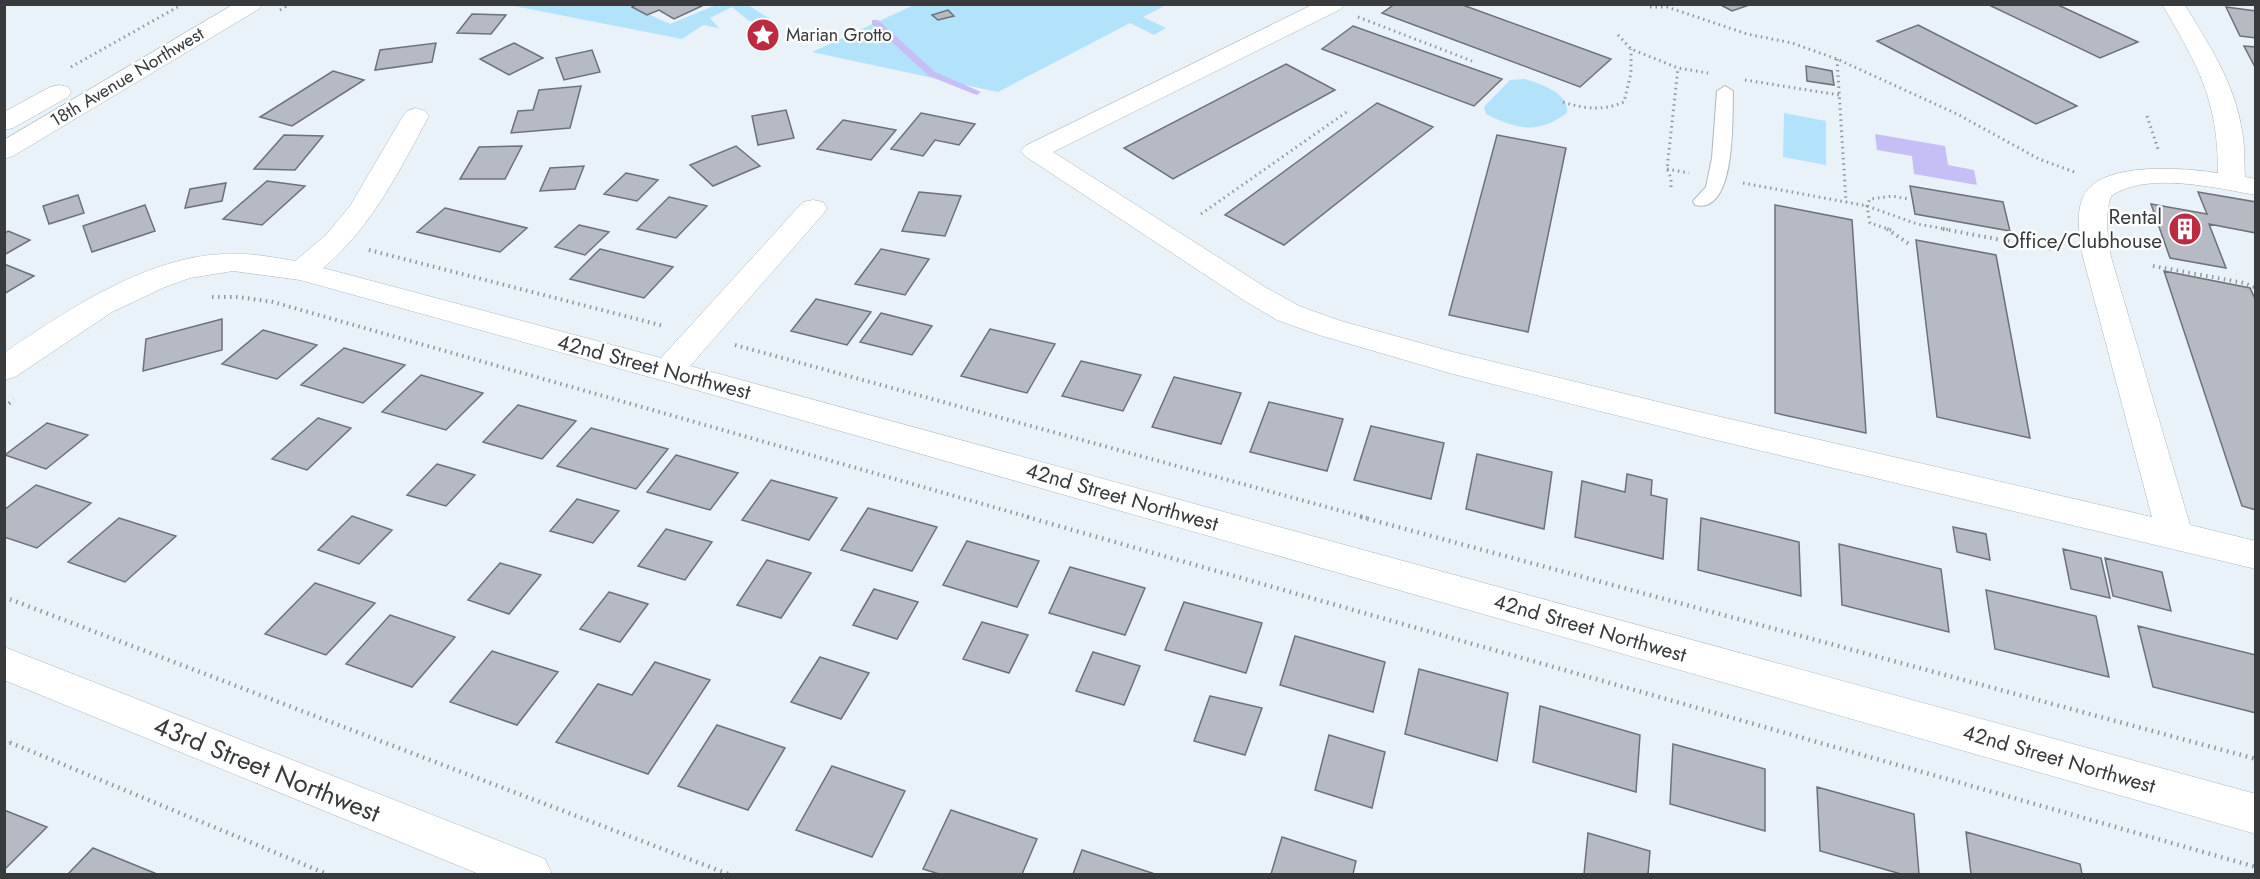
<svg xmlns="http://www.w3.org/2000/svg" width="2260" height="879" viewBox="0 0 2260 879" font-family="Jost,sans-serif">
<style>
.green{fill:#b3e2fb}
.water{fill:#c6bff6}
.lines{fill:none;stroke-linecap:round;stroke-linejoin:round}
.stream{fill:#c6bff6;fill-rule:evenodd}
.building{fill:#b5bac3;stroke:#6d7279;stroke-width:1.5}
.service-casing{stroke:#aeb8bd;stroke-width:2}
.minor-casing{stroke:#aeb8bd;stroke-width:1}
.secondary-casing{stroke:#aeb8bd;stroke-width:1}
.path-far2{stroke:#91989c;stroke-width:3;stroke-dasharray:1.5 4;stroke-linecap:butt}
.path-far1{stroke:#91989c;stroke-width:4;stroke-dasharray:1.5 4.5;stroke-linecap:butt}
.path{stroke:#91989c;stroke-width:4.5;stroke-dasharray:1.5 5;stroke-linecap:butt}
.service{fill:#fff;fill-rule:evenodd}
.minor{fill:#fff;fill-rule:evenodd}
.secondary{fill:#fff;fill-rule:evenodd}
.labels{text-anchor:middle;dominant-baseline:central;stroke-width:4.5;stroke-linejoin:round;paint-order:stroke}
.far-poi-label{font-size:18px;fill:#373b3d;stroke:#fff;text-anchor:start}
.far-street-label{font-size:18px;fill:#373b3d;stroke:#fff}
.poi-label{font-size:21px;fill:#373b3d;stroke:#fff;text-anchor:end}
.street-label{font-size:21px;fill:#373b3d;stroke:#fff}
.near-street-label{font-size:26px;fill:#373b3d;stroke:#fff}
</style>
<rect width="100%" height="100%" fill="#e8f2f8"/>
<path class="green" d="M509,5H638L633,7L670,24L716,5H748L773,21H749L732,7L710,18L719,28L703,25L682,39Z
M914,5H1166L1143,17L1166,28L1154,35L1130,23L998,92L812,52Z
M1525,79C1540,84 1570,93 1567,113C1538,134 1518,130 1486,114L1484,107L1510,80Z
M1784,113L1826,121V165L1783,157Z"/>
<path class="water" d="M1875,134L1945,146L1948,165L1974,170L1977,185L1914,174L1912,156L1877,150Z"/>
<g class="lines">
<path class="stream" d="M872,20H878L935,72L981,92L977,95L974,94L929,76L872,24Z"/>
</g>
<path class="building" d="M638,4H706L674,19L659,10L647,15L632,7Z
M1395,4H1460L1611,59L1580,87L1382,13Z
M1719,4H1752L1732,11Z
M1987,4H2056L2138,42L2100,58Z
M2226,7L2256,11V38L2240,36Z
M948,10L954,16L938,20L932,15Z
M472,14L506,15L491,34L457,33Z
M1918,25L2077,106L2036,124L1877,41Z
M1353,26L1502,79L1474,106L1322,49Z
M436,43L432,62L375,70L380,50Z
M514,43L543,58L509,75L480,59Z
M2244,46L2256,47V69Z
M592,50L600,72L564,80L556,58Z
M1286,64L1335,90L1173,179L1124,148Z
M1806,66L1832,71L1834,85L1807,81Z
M333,71L364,80L292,126L260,117Z
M581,86L570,128L511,133L518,111L533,110L539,90Z
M1377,103L1433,127L1284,245L1225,215Z
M786,110L794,138L758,145L752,116Z
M921,113L975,124L959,145L935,140L923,156L891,149Z
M843,120L896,130L871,160L817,149Z
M284,135L323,136L295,170L254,169Z
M1497,135L1566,148L1528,332L1449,315Z
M522,146L505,179H460L479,147Z
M736,146L760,166L713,186L690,165Z
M584,166L575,189L540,191L550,168Z
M626,173L658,180L637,201L604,194Z
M267,181L305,186L262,225L223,219Z
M226,183L222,201L185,208L190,189Z
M1910,186L2003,202L2010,231L1915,214Z
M919,192L961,196L945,236L902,231Z
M2198,192L2256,202V233L2209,224L2226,268L2170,258L2151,204L2207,214Z
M78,195L84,213L49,224L43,206Z
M669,197L707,206L676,238L637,229Z
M145,205L155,231L92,252L83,226Z
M1775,205L1852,220L1866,433L1775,413Z
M445,208L527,228L500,252L417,232Z
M579,225L609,232L585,255L555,247Z
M8,231L30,240L4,255V234Z
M1916,240L1996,255L2030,438L1937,417Z
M600,249L673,267L644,298L570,279Z
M881,249L929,259L905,295L855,284Z
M4,264L34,276L4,294Z
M2164,271L2250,288L2256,301V510L2242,506Z
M816,299L871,312L847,345L791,331Z
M881,313L932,326L912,355L860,342Z
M222,319V350L143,371L146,339Z
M990,329L1055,344L1027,393L961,376Z
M263,330L317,345L277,379L222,364Z
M344,348L405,365L363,403L301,385Z
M1081,361L1141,375L1123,411L1062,396Z
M421,375L483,393L446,430L382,412Z
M1174,377L1241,393L1221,444L1152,427Z
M1269,402L1343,419L1327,471L1250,452Z
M518,405L576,421L542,459L483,442Z
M318,418L351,428L307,470L272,459Z
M47,423L88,435L46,469L5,455Z
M1371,426L1444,443L1431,499L1354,480Z
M591,428L668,449L636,489L557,466Z
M1477,454L1552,472L1544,529L1466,509Z
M676,455L738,473L710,510L647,492Z
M437,464L475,475L446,506L407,495Z
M1627,474L1652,480L1651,495L1667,499L1663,559L1575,537L1582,481L1625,492Z
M771,480L837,498L809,540L742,520Z
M36,485L91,503L37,548L4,537V510Z
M577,499L619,511L593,543L550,531Z
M868,508L937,527L912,571L841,550Z
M352,516L392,530L359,564L318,550Z
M119,518L176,536L125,582L68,562Z
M1701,518L1799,542L1801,596L1698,570Z
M1953,527L1986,534L1990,560L1957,552Z
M666,529L712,542L685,580L638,566Z
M967,541L1039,561L1017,607L943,585Z
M1839,544L1941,569L1949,632L1842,605Z
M2063,549L2101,558L2110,598L2071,589Z
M2105,558L2162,572L2171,611L2113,596Z
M767,560L811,573L781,618L737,605Z
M500,563L541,575L509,614L468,600Z
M1070,567L1145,588L1125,635L1049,613Z
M315,583L375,603L326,655L265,634Z
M874,589L918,602L897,639L853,625Z
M1986,590L2096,616L2109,677L1995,649Z
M609,592L648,604L620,642L580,629Z
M1184,602L1262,623L1246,673L1165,650Z
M390,615L455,637L412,687L346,664Z
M982,622L1028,635L1009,673L963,659Z
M2138,626L2256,655V713L2153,687Z
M1295,636L1385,662L1373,712L1280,685Z
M492,651L558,672L517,725L450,702Z
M1093,652L1140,666L1124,705L1076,691Z
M820,657L869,673L841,719L791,702Z
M655,662L710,680L648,774L556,742L598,684L632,695Z
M1419,669L1508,693L1497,761L1405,734Z
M1210,696L1262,708L1245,755L1194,741Z
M1540,706L1640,735L1636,792L1533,762Z
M717,725L785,748L748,810L678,786Z
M1329,735L1385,752L1372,808L1315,790Z
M1673,744L1765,769V831L1670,804Z
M832,766L905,791L872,857L796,830Z
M1817,787L1914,814L1919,874H1901L1820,851Z
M4,810L47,827L4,870Z
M951,810L1037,839L1022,874H939L923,869Z
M1966,832L2080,864L2082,874H1971Z
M1588,833L1650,851L1648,874H1584Z
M1282,837L1356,861L1353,874H1271Z
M93,848L157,874H68Z
M1082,850L1155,874H1073Z"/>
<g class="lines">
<defs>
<path id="service" d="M1725,86L1733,91C1732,116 1737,215 1695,205L1693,201L1706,187L1712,158L1717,91Z"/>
<path id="minor" d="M1314,4H1344L1341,9L1053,152L1265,287L1299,306L1341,321L1453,352L1691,410L2152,517L2083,257C2080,238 2075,216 2083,197C2099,160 2186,168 2218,173C2218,99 2198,66 2162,4H2184C2209,44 2235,84 2242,131C2245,146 2244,162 2245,177L2256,179V195C2215,188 2148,171 2111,196C2104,217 2108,237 2111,257L2190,525L2256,541V569L1691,434L1453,374L1319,335L1277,320L1245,301L1025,156L1021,151L1025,146Z
M416,108L425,111L429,116C399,171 372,227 323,268L661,358L803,202L813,200L823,202L827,208L823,214L690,366L2256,794V834L668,382L300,280L233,271L190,278L165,287L112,312L15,377L4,380V353C67,310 145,258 222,254C247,252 271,257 295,261L326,235L350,206L403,116L407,111Z
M4,647L545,859L552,874H479L4,680Z"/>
<path id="secondary" d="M234,4H262L259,9L13,156L4,159V140Z
M59,85L68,87L71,92L68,97L13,128L4,130V112L50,87Z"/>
</defs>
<use href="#service" class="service-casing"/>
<use href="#minor" class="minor-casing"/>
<use href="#secondary" class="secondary-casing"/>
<path class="path-far2" d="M1650,7H1667L1747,34L1792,43L1837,59L1957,114L2039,159L2077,173
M280,10L290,4
M1358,17L1472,61
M1618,35L1631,49L1678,68L1708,73
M1837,59L1846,202
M71,67L183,4
M1745,80L1839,95
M1563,102C1584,109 1603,111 1624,102L1631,73V49
M2147,116L2158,149
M1667,169L1689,173
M1743,183L1867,206L1917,224L1951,230
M1671,187V178L1667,169L1678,68
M1201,214L1348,111
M1891,230L1870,223L1867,206L1870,199L1892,196L1909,199"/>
<path class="path-far1" d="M1887,229L1909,244
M1943,229L2050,249
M369,250L664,326
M2153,266L2244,283L2256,288
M212,297H239L273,302L1032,518
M735,345L1367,518
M4,407L14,400"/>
<path class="path" d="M1027,517L2256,867
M1361,517L2256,759
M4,597L728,874
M4,740L327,874
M4,747L10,743"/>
<use href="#service" class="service"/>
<use href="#minor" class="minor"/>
<use href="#secondary" class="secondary"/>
</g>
<defs>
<symbol id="sight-disc" viewBox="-11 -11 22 22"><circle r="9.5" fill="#bc2b41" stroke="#fff"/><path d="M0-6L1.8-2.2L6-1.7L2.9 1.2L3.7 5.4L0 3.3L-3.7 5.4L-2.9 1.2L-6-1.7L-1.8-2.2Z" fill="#fff"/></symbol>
<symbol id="building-disc" viewBox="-11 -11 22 22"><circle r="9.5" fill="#bc2b41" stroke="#fff"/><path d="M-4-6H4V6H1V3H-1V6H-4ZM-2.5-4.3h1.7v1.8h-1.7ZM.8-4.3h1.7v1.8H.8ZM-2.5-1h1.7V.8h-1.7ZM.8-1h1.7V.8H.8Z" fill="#fff"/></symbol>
</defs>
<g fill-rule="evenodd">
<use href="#sight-disc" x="744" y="16" width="38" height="38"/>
<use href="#building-disc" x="2166" y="210" width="38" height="38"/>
</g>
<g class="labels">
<g class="far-poi-label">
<text x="786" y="35">Marian Grotto</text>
</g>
<g class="far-street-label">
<text transform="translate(127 77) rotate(-31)">18th Avenue Northwest</text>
</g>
<g class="poi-label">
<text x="2162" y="217">Rental<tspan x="2162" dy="24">Office/Clubhouse</tspan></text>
</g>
<g class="street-label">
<text transform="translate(654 367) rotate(15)">42nd Street Northwest</text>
<text transform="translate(1122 497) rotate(16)">42nd Street Northwest</text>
<text transform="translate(1590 628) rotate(16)">42nd Street Northwest</text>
<text transform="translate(2059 759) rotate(16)">42nd Street Northwest</text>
</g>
<g class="near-street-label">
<text transform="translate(267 769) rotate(22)">43rd Street Northwest</text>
</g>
</g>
<rect width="2260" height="879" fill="none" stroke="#373b3d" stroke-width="12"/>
</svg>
